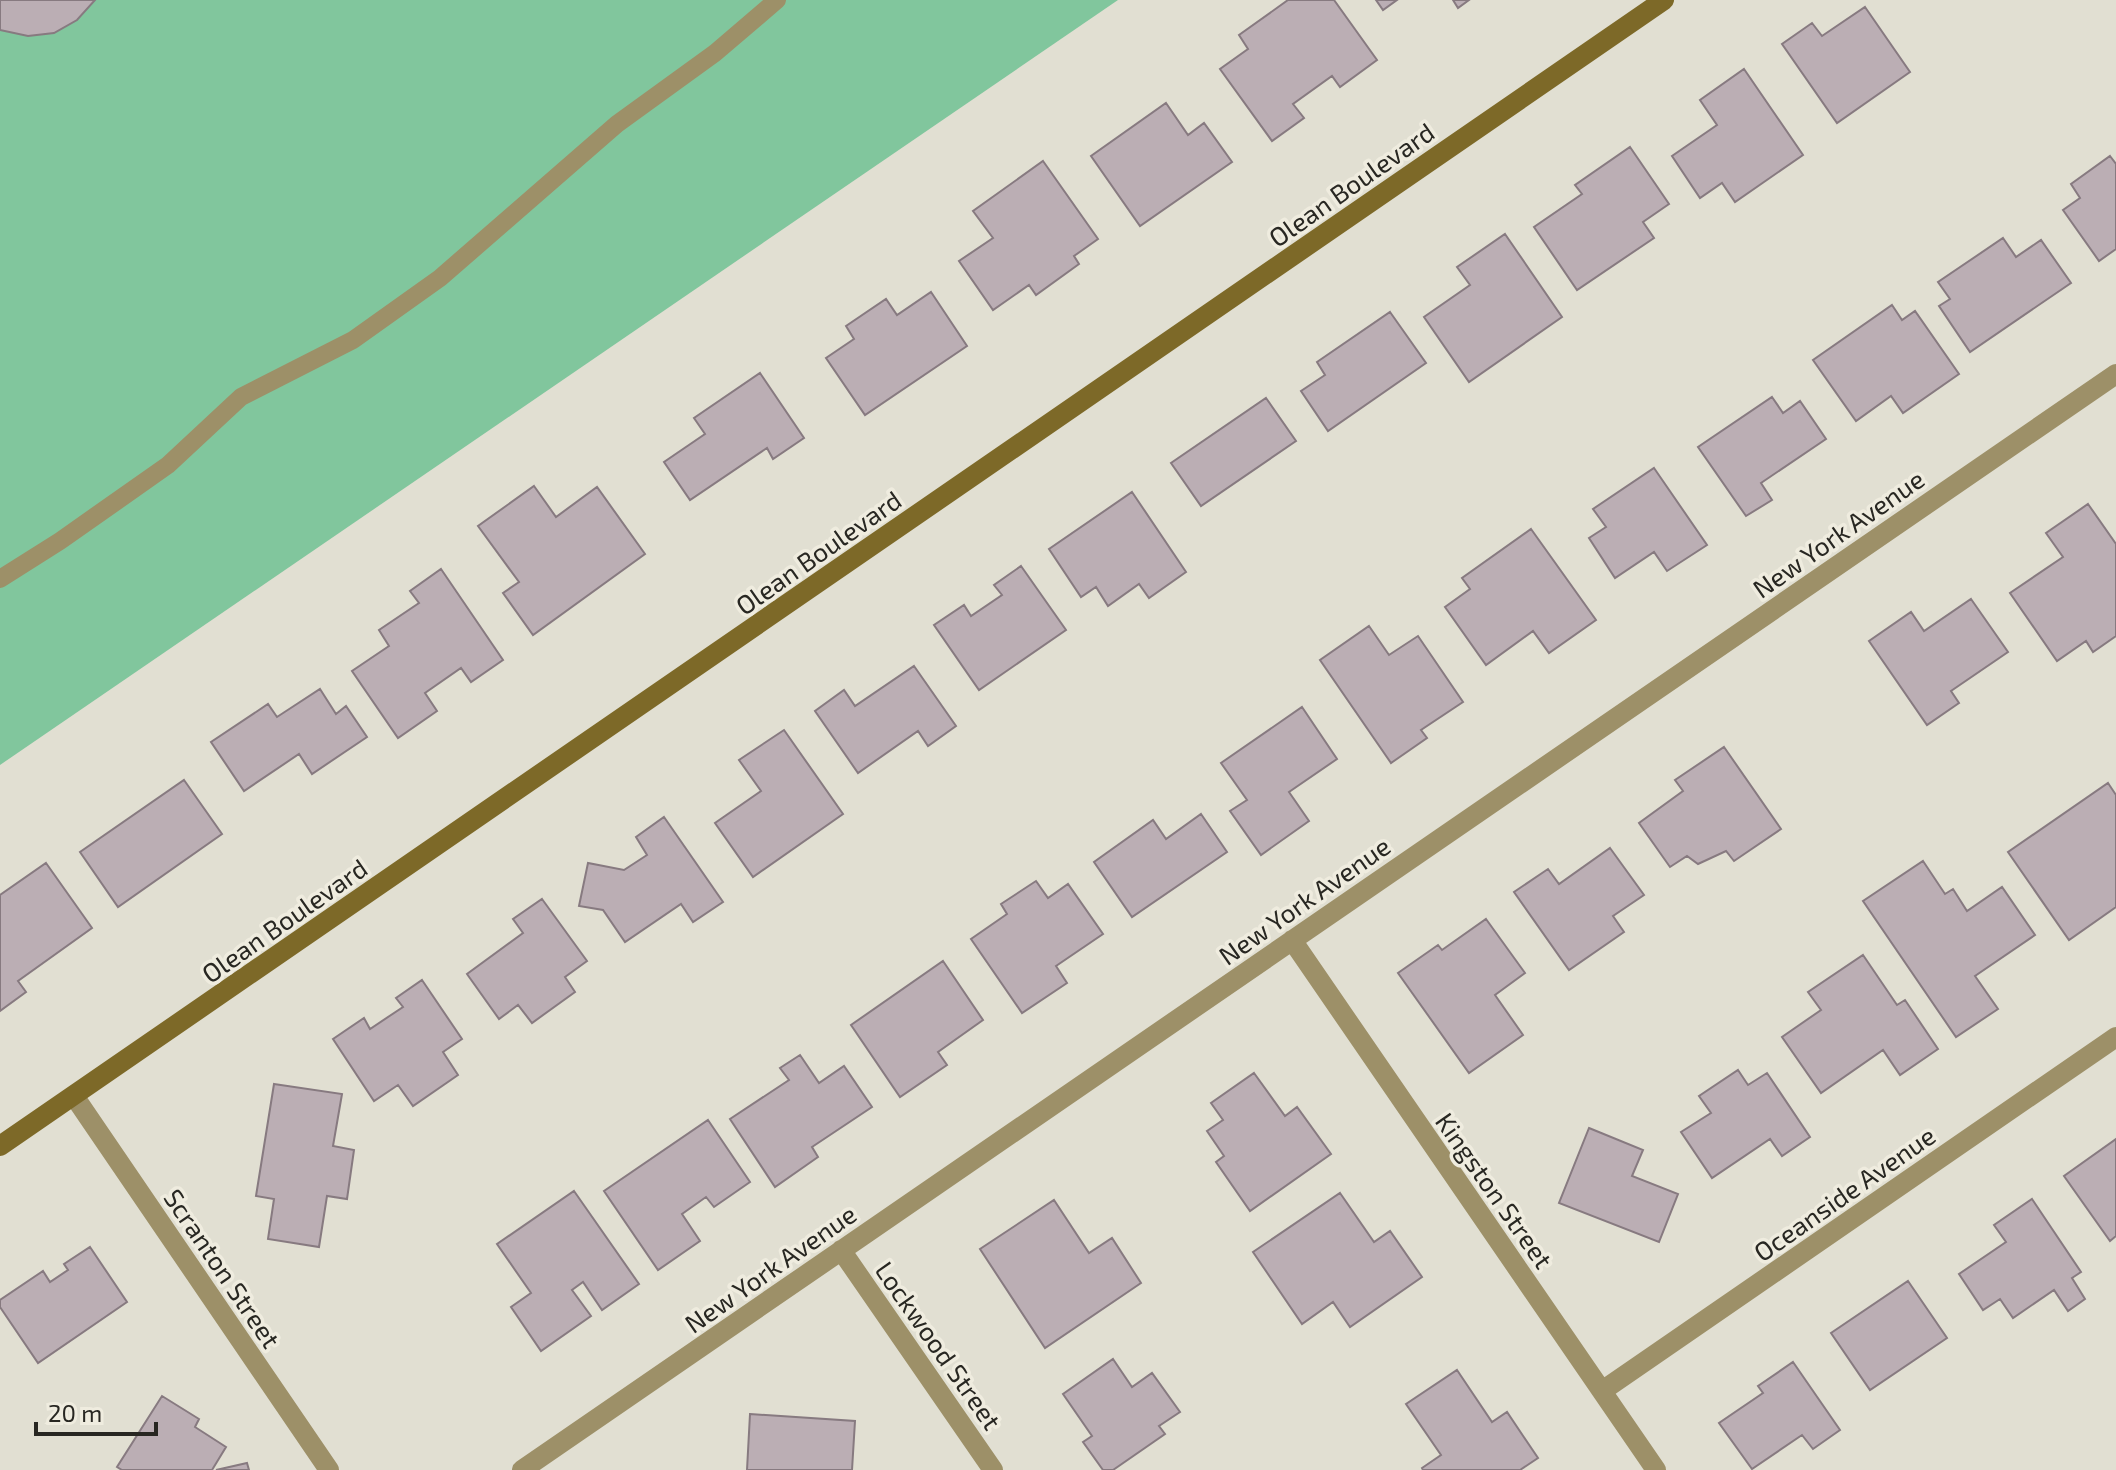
<svg xmlns="http://www.w3.org/2000/svg" width="2116" height="1470" viewBox="0 0 2116 1470" font-family="'Exo 2',sans-serif">
<style>
.green{fill:#81c69d}
.building{fill:#bbaeb4;stroke:#877a80;stroke-width:2}
.lines{fill:none;stroke-linecap:round;stroke-linejoin:round}
.lane{stroke:#9d9068;stroke-width:18}
.street{stroke:#9d9068;stroke-width:20}
.secondary{stroke:#7d6928;stroke-width:20}
.labels{text-anchor:middle;dominant-baseline:central;stroke-width:7;stroke-linejoin:round;paint-order:stroke}
.street-label{font-size:26px;fill:#282722;stroke:#efecdf}
</style>
<rect width="100%" height="100%" fill="#e1dfd2"/>
<path class="green" d="M0,0H1118L0,765Z"/>
<path class="building" d="M0,0H95L77,20L54,33L28,36L0,30Z
M1288,0H1334L1377,60L1340,87L1332,76L1293,104L1304,118L1272,141L1220,69L1248,49L1239,35Z
M1376,0H1397L1383,10Z
M1453,0H1469L1458,8Z
M1865,7L1910,72L1837,123L1782,44L1812,23L1822,36Z
M1744,69L1803,155L1735,202L1722,183L1700,198L1672,156L1717,125L1700,100Z
M1166,103L1188,135L1204,123L1232,162L1140,226L1091,156Z
M1630,147L1669,204L1643,222L1654,238L1577,290L1534,227L1582,194L1575,185Z
M2110,156L2116,164V249L2099,261L2063,210L2080,198L2071,184Z
M1043,161L1098,239L1074,256L1079,264L1036,295L1029,285L993,310L959,261L993,238L973,211Z
M1505,234L1562,317L1469,382L1424,317L1470,285L1457,267Z
M2003,238L2016,257L2041,240L2071,283L1970,352L1939,306L1950,299L1938,282Z
M931,292L967,346L865,415L826,358L854,339L846,326L886,299L897,315Z
M1892,305L1902,320L1915,311L1959,374L1903,413L1891,396L1856,421L1813,360Z
M1390,312L1426,363L1328,431L1301,391L1325,375L1317,362Z
M760,373L804,438L773,459L767,448L690,500L664,462L705,434L694,418Z
M1772,397L1783,413L1800,401L1826,439L1761,483L1772,500L1746,516L1698,447Z
M1266,398L1296,441L1201,506L1171,463Z
M1654,468L1707,545L1667,571L1654,552L1615,578L1589,538L1606,527L1593,509Z
M534,486L556,517L597,487L645,554L533,635L503,593L519,582L478,526Z
M1132,492L1186,572L1149,598L1139,584L1108,606L1096,587L1081,597L1049,549Z
M2088,504L2116,544V636L2093,652L2086,641L2057,661L2010,593L2063,557L2046,533Z
M1531,529L1596,620L1549,653L1533,631L1486,665L1445,607L1470,589L1462,578Z
M1021,566L1066,630L979,690L934,625L964,605L971,616L1002,595L994,585Z
M441,569L503,660L471,682L461,668L425,693L437,711L398,738L352,671L389,646L379,630L419,603L410,591Z
M1971,599L2008,652L1951,691L1959,703L1927,725L1869,641L1911,612L1924,631Z
M1369,626L1389,655L1418,636L1463,702L1421,730L1427,738L1391,763L1320,660Z
M914,666L956,726L928,746L918,731L858,773L815,711L844,690L855,706Z
M320,689L336,714L346,706L367,737L312,774L299,754L244,791L211,742L268,704L277,717Z
M1302,707L1337,759L1289,792L1309,821L1261,855L1230,811L1247,800L1221,763Z
M784,730L843,814L753,877L715,823L761,791L739,760Z
M1724,747L1781,829L1734,861L1726,851L1698,864L1687,856L1670,867L1639,823L1683,791L1675,780Z
M184,780L222,834L118,907L80,852Z
M2108,783L2116,795V907L2069,940L2008,852Z
M1201,814L1227,852L1132,917L1094,862L1153,820L1166,839Z
M664,817L723,902L693,922L681,904L625,942L603,910L579,906L588,863L624,870L647,855L636,837Z
M1610,848L1644,895L1613,916L1624,932L1569,970L1514,892L1548,869L1559,884Z
M1923,861L1945,894L1953,889L1967,911L2002,887L2035,935L1975,976L1998,1009L1956,1037L1863,901Z
M46,863L92,928L18,981L26,992L0,1011V895Z
M1036,881L1048,898L1068,884L1103,934L1056,966L1067,983L1022,1013L971,939L1007,914L1001,904Z
M542,899L587,961L565,977L575,992L532,1023L518,1005L499,1019L467,974L523,933L513,919Z
M1486,919L1525,973L1495,995L1523,1035L1469,1073L1398,973L1438,945L1442,950Z
M1863,955L1897,1005L1905,1000L1938,1049L1900,1075L1883,1050L1821,1093L1782,1037L1821,1010L1808,992Z
M943,961L983,1020L938,1052L947,1065L900,1097L851,1025Z
M422,980L462,1039L443,1052L458,1075L413,1106L398,1085L374,1101L333,1039L364,1018L370,1029L403,1007L396,998Z
M800,1055L819,1083L844,1066L872,1107L812,1147L818,1157L775,1187L730,1119L789,1080L780,1068Z
M1738,1070L1748,1085L1767,1073L1810,1137L1782,1156L1770,1139L1712,1178L1681,1132L1711,1113L1699,1096Z
M1254,1073L1285,1116L1297,1107L1331,1154L1250,1211L1216,1162L1224,1156L1207,1131L1223,1120L1211,1103Z
M274,1084L342,1094L333,1146L354,1150L347,1199L327,1196L319,1247L268,1239L274,1199L256,1196Z
M708,1120L750,1182L714,1207L706,1197L682,1214L700,1241L658,1270L604,1191Z
M1589,1128L1643,1150L1632,1176L1678,1194L1659,1242L1559,1203Z
M2116,1139V1236L2110,1241L2064,1176Z
M574,1191L639,1284L602,1310L583,1282L572,1290L591,1316L541,1351L511,1307L531,1293L497,1244Z
M1340,1193L1374,1242L1390,1231L1422,1277L1350,1327L1333,1302L1302,1324L1253,1252Z
M2032,1199L2081,1272L2072,1278L2085,1299L2068,1311L2054,1290L2013,1318L2000,1299L1983,1310L1959,1274L2006,1242L1994,1225Z
M1054,1200L1089,1253L1112,1238L1141,1283L1045,1348L980,1249Z
M90,1247L127,1302L38,1363L0,1307V1300L43,1271L50,1282L68,1270L64,1264Z
M1908,1281L1947,1338L1870,1390L1831,1333Z
M1113,1359L1132,1387L1152,1373L1180,1412L1159,1426L1165,1434L1113,1470H1103L1083,1442L1092,1436L1063,1394Z
M1793,1362L1840,1430L1813,1449L1802,1435L1752,1469L1719,1423L1763,1393L1758,1386Z
M1457,1370L1492,1422L1507,1412L1538,1458L1520,1470H1423L1422,1468L1441,1455L1406,1404Z
M162,1396L199,1419L195,1427L226,1447L212,1470H122L117,1467Z
M750,1414L855,1421L852,1470H747Z
M247,1463L249,1470H216Z"/>
<g class="lines">
<path class="lane" d="M0,579L60,541L168,465L241,397L353,340L440,278L617,124L715,53L777,0"/>
<path class="street" d="M1292,940L1656,1470
M74,1096L329,1470
M841,1250L993,1470
M1602,1391L2116,1037
M522,1470L2116,374"/>
<path class="secondary" d="M0,1146L1664,0"/>
</g>
<g class="labels">
<g class="street-label">
<text transform="translate(1351 184) rotate(-35)">Olean Boulevard</text>
<text transform="translate(1838 533) rotate(-35)">New York Avenue</text>
<text transform="translate(818 552) rotate(-35)">Olean Boulevard</text>
<text transform="translate(1304 900) rotate(-35)">New York Avenue</text>
<text transform="translate(284 920) rotate(-35)">Olean Boulevard</text>
<text transform="translate(1495 1190) rotate(55)">Kingston Street</text>
<text transform="translate(1844 1193) rotate(-35)">Oceanside Avenue</text>
<text transform="translate(223 1268) rotate(56)">Scranton Street</text>
<text transform="translate(770 1268) rotate(-35)">New York Avenue</text>
<text transform="translate(939 1345) rotate(55)">Lockwood Street</text>
</g>
</g>
<path d="M36 1422v12h120v-12" fill="none" stroke="#282722" stroke-width="4"/>
<text x="48" y="1422" font-size="24" fill="#282722" stroke="#efecdf" stroke-width="6" paint-order="stroke">20 m</text>
</svg>
